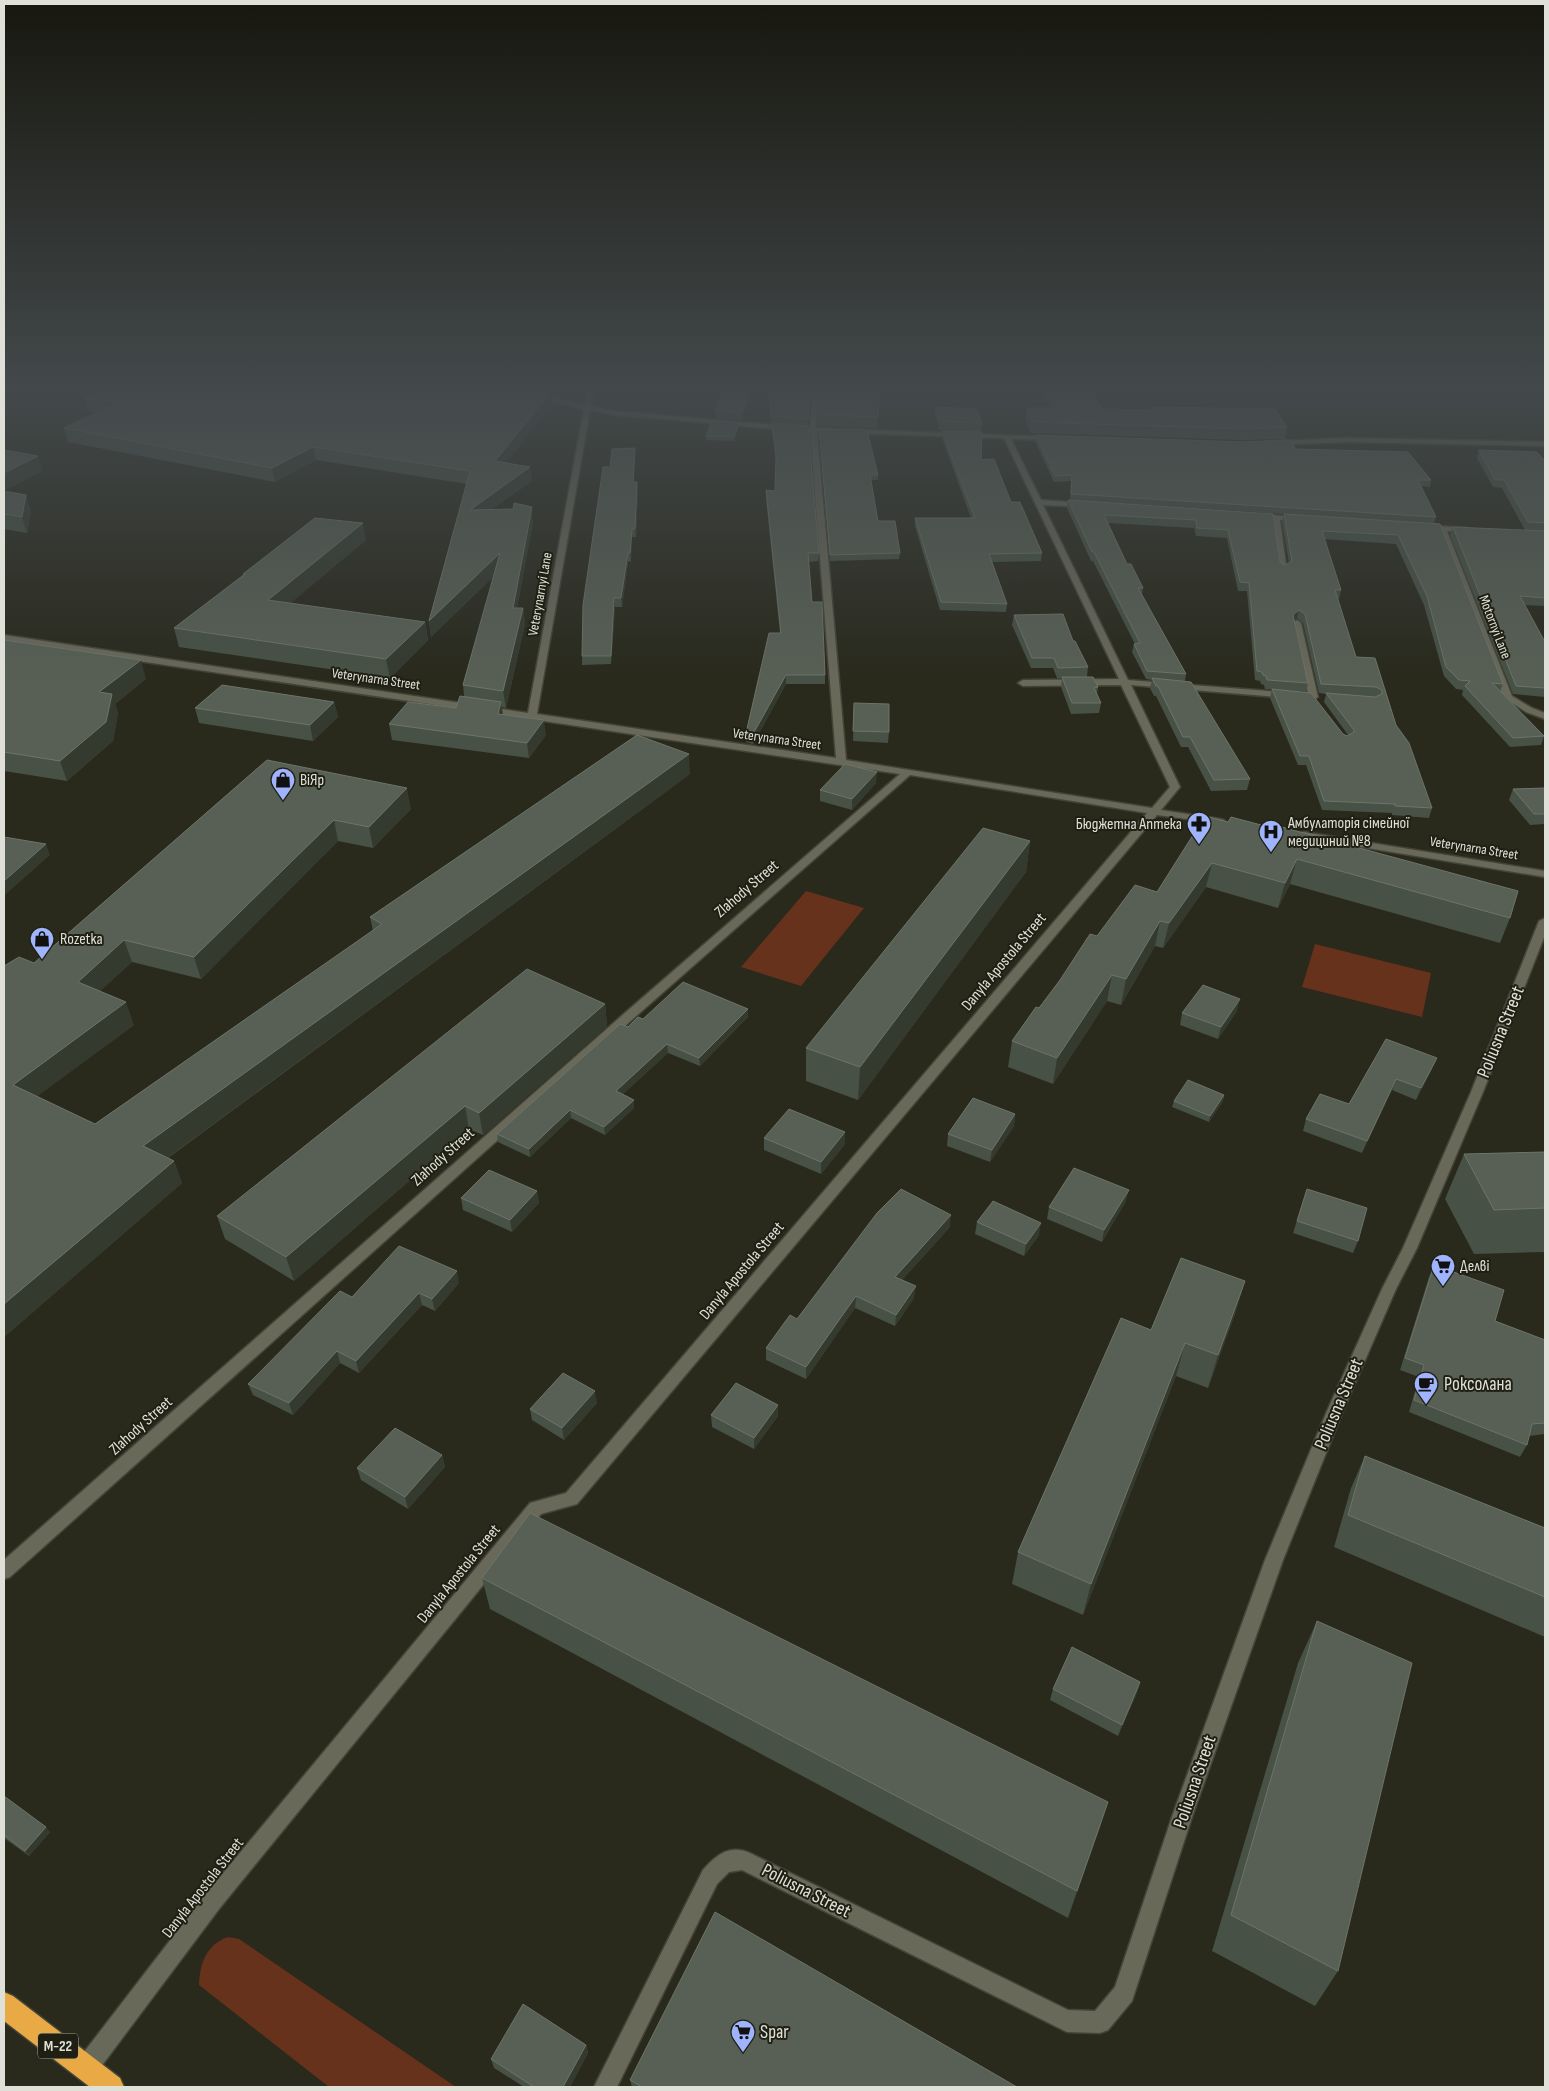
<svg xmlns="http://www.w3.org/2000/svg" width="1549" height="2091" viewBox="0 0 1549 2091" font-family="'Sofia Sans Condensed',sans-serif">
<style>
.green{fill:#67321c}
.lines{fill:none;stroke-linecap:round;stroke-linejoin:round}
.street-casing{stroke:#434338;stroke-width:3}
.highway-casing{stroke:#434338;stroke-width:3}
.street{fill:#69695a;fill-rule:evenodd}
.highway{fill:#e9aa45;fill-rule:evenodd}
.wall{fill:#475145}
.shaded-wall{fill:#343a2e}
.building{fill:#586055;stroke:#6d7469}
.labels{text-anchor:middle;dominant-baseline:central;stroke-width:4;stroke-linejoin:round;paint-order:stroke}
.far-street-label{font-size:14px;fill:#dfe0d7;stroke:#1f2013}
.shield{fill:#1f2013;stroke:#a5a69c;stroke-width:1}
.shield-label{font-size:15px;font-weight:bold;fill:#dfe0d7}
.poi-label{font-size:16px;fill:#dfe0d7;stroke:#1f2013;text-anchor:start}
.street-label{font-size:16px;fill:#dfe0d7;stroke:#1f2013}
.near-street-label{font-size:19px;fill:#dfe0d7;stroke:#1f2013}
.near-poi-label{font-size:19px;fill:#dfe0d7;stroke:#1f2013;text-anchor:start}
</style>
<rect width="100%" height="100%" fill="#29291c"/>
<path class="green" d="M806,891L864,908L801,986L741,967Z
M1315,944L1431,973L1422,1017L1302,987Z
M228,1937L239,1939L456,2087H329L199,1985C200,1963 206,1945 228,1937Z"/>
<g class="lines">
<defs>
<path id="street" d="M588,389H594L591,406L615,411L810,428L813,389H819L816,428L1054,437L1055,438L1052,440L1011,439L1041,500L1084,503L1088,505L1084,507L1043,505L1128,680L1308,694L1293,623L1297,620L1301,623L1318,697L1313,700L1131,685L1180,787L1161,810L1220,819L1224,820L1225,822L1224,824L1157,815L577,1504L541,1514L219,1909L94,2076L86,2079L78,2076L75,2068L78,2060L205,1895L530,1503L566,1493L1147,813L910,775L634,1018L10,1577L4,1579V1560L626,1012L900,774L4,641V635L528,713L584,409L534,397L537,395L585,405ZM590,410L615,415L810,432L836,758L537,714ZM817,432L1004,438L1119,679L1023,680L1018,683L1023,686L1121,685L1170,787L1152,808L846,760Z
M1348,438L1545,442V446L1348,442L1274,445L1271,443L1274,441Z
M1255,514L1298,517L1302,519L1298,521L1280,520L1287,572L1280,570L1273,519L1255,518Z
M1422,525L1468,528L1472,530L1468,532L1447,531L1512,696L1532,708L1545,713V719L1526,712L1503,697L1439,530L1422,529Z
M1304,832L1545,871V877L1300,837L1299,835L1300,833Z
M1545,918V935L1483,1092L1417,1248L1396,1289L1343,1411L1283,1560L1193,1814L1132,2001L1108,2030L1100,2033L1067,2032L742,1870L729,1872L717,1884L617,2087H594L703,1870C716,1855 729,1844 750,1853L1068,2010L1095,2011L1115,1987L1173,1814L1265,1560L1327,1411L1382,1289L1403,1248L1471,1092L1539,921Z"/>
<path id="highway" d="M4,1992L13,1996L120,2078L124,2087H90L4,2021Z"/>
</defs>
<use href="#street" class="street-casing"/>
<use href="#highway" class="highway-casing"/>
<use href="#street" class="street"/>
<use href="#highway" class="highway"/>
</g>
<path class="wall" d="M525,389L551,392L552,405L506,463L530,467L532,481L492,509L533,522L517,608H523L525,624L506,708L502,707L503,715L546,735L529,758L392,740L389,724L456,708L464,696L463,685L494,576L431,637L429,621L467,484L316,460L275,482L68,442L64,428L97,413L87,411L84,398Z
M755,389L742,420L715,418V411Z
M768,389H811L808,426L819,553L818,561L809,562L812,602L825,675V684H786L753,744L746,742V733L780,633L766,499V490L775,491L776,461L772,431V423H771Z
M880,389L877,428L818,426V415Z
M1039,389H1090L1103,409L1151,410L1152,407L1287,427L1285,439L1242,440L1031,433L1025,419L1026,408H1050Z
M935,407L982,423L981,432L939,430L935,415Z
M739,424V428L734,441L706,440V436Z
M819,429L878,475V480H871L878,521L900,553L899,559L830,561Z
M942,431L981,460L1011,502L1042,553L1041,561L992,562L1007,604L1006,612L940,610L915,526V518H971L942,438Z
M1036,435L1296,449L1431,480L1430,487L1421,486L1436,517L1434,523L1503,684L1500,691L1544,736L1541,745L1510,747L1462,695L1463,690L1456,689L1444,676L1424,605L1396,544L1324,539L1341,590L1339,599H1338L1356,657L1375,658L1396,725L1432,808L1429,818L1392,815V813L1322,810L1306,765H1298L1270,698L1272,689L1343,734L1347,736L1348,735L1324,702L1326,694L1319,693L1303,623L1297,618L1294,620L1308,683L1306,692L1265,689L1264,685L1261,684L1260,681L1255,680L1247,591H1238L1227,538L1196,536L1194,528L1108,523L1127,564L1143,588L1142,594L1186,674L1185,681L1250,779L1247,790L1211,791L1188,747H1181L1156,696H1154L1150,688L1152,680L1146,679L1132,652L1134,644H1135L1093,561H1091L1067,508L1068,500L1273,514L1280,562L1285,565L1289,563L1282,522L1284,514L1070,500L1071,481L1054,482L1035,441Z
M635,448L634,482H637L638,490L636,537H632L631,561L628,562L622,607H615L611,664L582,665V656L610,467Z
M1479,450L1545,461V606L1524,605L1545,642V697L1513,694L1450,535L1453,527L1525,530L1502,488L1493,487L1477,458Z
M4,491L31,511L27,533L4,529Z
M366,540L290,603L425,622L428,640L390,678L179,647L174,628L243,575V574Z
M1014,615L1073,641L1088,667L1087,677L1098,687L1097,694L1101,703L1099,713L1071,714L1061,687L1062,678H1057L1053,668H1031L1012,625Z
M4,640L146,679L115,704L118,713L113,741L67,781L4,771Z
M334,702L338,717L313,741L199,723L195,708Z
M854,703L889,732L888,743L853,741Z
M267,760L411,809L373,848L338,841L201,979L132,962L100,991L134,1025L37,1096L95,1124L373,931L370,917L690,774L168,1158L174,1161L182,1183L4,1337V966L34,963Z
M876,783L852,810L820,801V790Z
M1545,788V824L1530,825L1509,800L1513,789Z
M1205,816L1510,918L1500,943L1290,884L1278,908L1206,887L1163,948L1155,946L1121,1005L1107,1001L1053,1084L1008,1067L1012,1041L1097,936L1157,892Z
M1030,841L1026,872L858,1100L806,1081V1048Z
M605,1004L607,1026L483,1135L469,1129L294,1281L225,1239L217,1216Z
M748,1009V1017L700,1066L668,1053L623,1094L634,1100V1108L605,1135L571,1118L530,1157L498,1142L497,1134L628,1027L643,1019Z
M1237,1011L1218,1039L1180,1025L1182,1013Z
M1386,1039L1432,1069L1416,1100L1392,1090L1362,1153L1303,1131L1306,1119L1349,1104Z
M1224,1095L1223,1101L1209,1122L1172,1107L1174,1101Z
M1015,1114L1014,1126L990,1162L947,1146L948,1134Z
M845,1132V1144L821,1174L764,1150V1138Z
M1545,1152V1252L1474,1254L1445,1199L1464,1154Z
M1307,1189L1358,1241L1353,1253L1293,1233Z
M537,1191L539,1203L512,1232L463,1210L461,1198Z
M1126,1201L1102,1242L1047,1219L1049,1207Z
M977,1222L1039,1235L1024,1256L975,1234Z
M950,1227L902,1280L914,1298L895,1326L855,1308L806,1379L766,1360V1348L797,1319Z
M1434,1265L1495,1321L1545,1340V1434L1529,1436L1527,1445L1520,1457L1409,1412L1419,1377L1400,1370L1429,1277Z
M1245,1281L1235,1314L1208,1388L1176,1376L1083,1615L1012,1584L1018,1552L1151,1330Z
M459,1283L435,1311L422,1305L359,1373L340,1363L293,1415L253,1395L248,1384L352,1297Z
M597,1403L564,1440L532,1420L530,1409Z
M778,1405V1416L754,1449L712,1427L711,1415Z
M442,1455L445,1467L408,1509L361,1480L357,1468Z
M1365,1456L1545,1528V1637L1334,1547L1351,1488Z
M482,1578L1108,1802L1068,1918L490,1609Z
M1317,1621L1338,1971L1315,2006L1212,1951L1298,1663Z
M1140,1682L1137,1693L1118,1736L1050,1700L1053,1689Z
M4,1796L50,1832L29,1856L4,1838Z
M586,2045L588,2053L570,2087H524L494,2068L491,2059Z
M630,2080L1017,2087H632Z"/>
<path class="shaded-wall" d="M4,389H22L4,396Z
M752,389H755L742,420V413Z
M551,392L552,405L497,475L495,461Z
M739,424V428L734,441V437Z
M313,447L316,460L275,482L272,468Z
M635,448V456L634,490L633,482Z
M38,456L43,471L4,491V473Z
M530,467L532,481L472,524L470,510Z
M637,482L638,490L636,537L635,529Z
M26,495L31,511L27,533L22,517Z
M532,507L533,522L514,624L513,608Z
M363,523L366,540L273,618L268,600Z
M632,529V537L631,561L630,553Z
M500,553L502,568L431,637L429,621Z
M628,553V562L622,607L621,598Z
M614,598L615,607L611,664V656Z
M523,608L525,624L506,708L503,691Z
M1299,610L1297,618L1291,623L1293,615Z
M425,622L428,640L390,678L386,659Z
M141,660L146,679L115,704L118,713L113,741L67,781L60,761L99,692Z
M786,675V684L753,744V734Z
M334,702L338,717L313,741L310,725Z
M501,702L503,717L498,714Z
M544,720L546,735L529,758L527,743Z
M689,754L690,774L152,1169L143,1146Z
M877,772L876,783L852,810V799Z
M407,788L411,809L373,848L369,827Z
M334,820L338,841L201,979L194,957Z
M1030,841L1026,872L858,1100L860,1067Z
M46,844L50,855L4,896V881Z
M1297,859L1290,884L1278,908L1285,883Z
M1212,863L1206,887L1163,948L1169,923Z
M1160,921L1155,946L1121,1005L1126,979Z
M124,940L132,962L86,1004L78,982Z
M1112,975L1107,1001L1053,1084L1057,1058Z
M1240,999L1237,1011L1218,1039L1221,1027Z
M126,1002L134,1025L23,1107L13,1085Z
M605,1004L607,1026L483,1135L479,1113Z
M748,1009V1017L700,1066L699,1058Z
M667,1044L668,1053L617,1100L616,1091Z
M1437,1058L1432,1069L1416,1100L1421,1088Z
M1396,1079L1392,1090L1362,1153L1367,1141Z
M1224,1095L1223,1101L1209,1122L1210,1116Z
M634,1100V1108L605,1135L604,1127Z
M465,1106L469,1129L294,1281L286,1257Z
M570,1110L571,1118L530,1157L529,1149Z
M1015,1114L1014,1126L990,1162L992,1150Z
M845,1132V1144L821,1174V1162Z
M174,1161L182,1183L4,1337V1304Z
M1129,1190L1126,1201L1102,1242L1104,1230Z
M537,1191L539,1203L512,1232L510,1220Z
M951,1215L950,1227L894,1289L895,1277Z
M1041,1223L1039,1235L1024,1256L1026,1244Z
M457,1271L459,1283L435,1311L432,1299Z
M1245,1281L1235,1314L1208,1388L1218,1355Z
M916,1286L914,1298L895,1326L896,1315Z
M419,1293L422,1305L359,1373L356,1361Z
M856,1296L855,1308L806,1379V1367Z
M1185,1343L1176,1376L1083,1615L1091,1584Z
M337,1351L340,1363L293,1415L289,1403Z
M595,1391L597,1403L564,1440L562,1428Z
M778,1405V1416L754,1449V1438Z
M442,1455L445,1467L408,1509L405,1497Z
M1140,1682L1137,1693L1118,1736L1122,1725Z
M1108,1802L1099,1831L1068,1918L1077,1891Z
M46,1827L50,1832L29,1856L25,1851Z
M586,2045L588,2053L570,2087H563Z"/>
<path class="building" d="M103,389H519L551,392L495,461L530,467L470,510L513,509L514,503L532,507L513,608H523L503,691L463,685L500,553L429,621L470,471L313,447L272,468L64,428L117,403L84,398Z
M724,389H752L742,413L715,411Z
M768,389H811L808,419L771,416Z
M820,389H880L878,417L818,415Z
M1046,389H1090L1103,409L1153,410L1152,407L1275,409L1287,427L1244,429L1033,422L1026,408H1058Z
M935,407L977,409L982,423L940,422Z
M712,421L739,424L734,437L706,436Z
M772,423L808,426L819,553H808L812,602H822L825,675H786L753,734L746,733L769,633H781L766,490L775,491L776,456Z
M819,429L867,430L878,475H870L878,521H895L900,553L830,555Z
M942,431L982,432L981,460L994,459L1011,502H1020L1042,553L989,554L1007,604L941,602L915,518H975Z
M1036,435L1243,442L1290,440L1296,449L1408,452L1431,480H1418L1436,517L1071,494L1072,475L1055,476Z
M635,448L633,482H637L635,529H632L630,553H628L621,598H614L611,656H582L583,605L603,467H610L612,449Z
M4,450L38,456L4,473Z
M1479,450L1537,452L1545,461V523L1528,522L1504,480H1495Z
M4,491L26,495L22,517L4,514Z
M1068,500L1273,514L1280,562L1285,565L1292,561L1284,514L1440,524L1503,684L1492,683L1544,736L1513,738L1465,686L1470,681L1459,680L1446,667L1427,596L1398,535L1322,531L1341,590H1335L1356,657L1375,658L1396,725L1409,743L1432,808L1395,806V804L1324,801L1309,756H1300L1272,689L1311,693L1343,734L1347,736L1354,732V730L1326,693L1375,697L1382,694V690L1376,687L1321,684L1305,614L1299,610L1293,615L1308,683L1267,680L1266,676L1263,675L1262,672L1257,671L1249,583L1240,582L1228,530L1197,528L1196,520L1104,515L1127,564H1131L1143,588H1138L1186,674L1147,671L1134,644L1140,643L1094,552H1092Z
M315,518L363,523L268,600L425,622L386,659L174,628L245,574H243Z
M1453,527L1545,531V598L1520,596L1545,642V688L1516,686Z
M1063,614L1073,641H1075L1088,667L1058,668L1054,658H1032L1014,615Z
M4,640L141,660L99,692L112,694L106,722L60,761L4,752Z
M1062,677H1093L1098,687L1094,688L1101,703H1072Z
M1152,678L1191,682L1250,779L1214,780L1190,737H1183L1158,686H1156Z
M222,685L334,702L310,725L195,708Z
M460,696L501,702L498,714L544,720L527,743L389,724L408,702L456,708Z
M854,703L889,704V732L853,731Z
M637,735L689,754L143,1146L174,1161L4,1304V966L19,957L34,963L267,760L407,788L369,827L334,820L194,957L124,940L78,982L126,1002L13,1085L95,1124L382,924L370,917Z
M845,764L877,772L852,799L820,790Z
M1545,788V814H1534L1513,789Z
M1205,816L1228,822L1231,817L1265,826L1267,823L1518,891L1510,918L1297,859L1285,883L1212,863L1169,923L1160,921L1126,979L1112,975L1057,1058L1012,1041L1036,1007L1039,1008L1060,980L1090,934L1097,936L1135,885L1157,892Z
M983,828L1030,841L860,1067L806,1048Z
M4,837L46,844L4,881Z
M527,969L605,1004L479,1113L465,1106L286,1257L217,1216Z
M683,982L748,1009L699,1058L667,1044L616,1091L634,1100L604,1127L570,1110L529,1149L497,1134L620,1024L628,1027L638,1017L643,1019Z
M1203,985L1240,999L1221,1027L1182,1013Z
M1386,1039L1437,1058L1421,1088L1396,1079L1367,1141L1306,1119L1320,1094L1349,1104Z
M1188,1080L1224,1095L1210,1116L1174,1101Z
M973,1098L1015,1114L992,1150L948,1134Z
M789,1109L845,1132L821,1162L764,1138Z
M1545,1152V1208L1494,1210L1464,1154Z
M1074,1168L1129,1190L1104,1230L1049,1207Z
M489,1170L537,1191L510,1220L461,1198Z
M901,1189L951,1215L895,1277L916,1286L896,1315L856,1296L806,1367L766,1348L790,1315L797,1319L877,1213Z
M1307,1189L1367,1208L1358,1241L1297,1221Z
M993,1201L1041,1223L1026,1244L977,1222Z
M399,1246L457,1271L432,1299L419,1293L356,1361L337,1351L289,1403L248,1384L340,1291L352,1297Z
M1181,1258L1245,1281L1218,1355L1185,1343L1091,1584L1018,1552L1121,1318L1151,1330Z
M1434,1265L1504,1290L1495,1321L1545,1340V1423L1532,1424L1527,1445L1414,1400L1424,1365L1405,1358Z
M563,1373L595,1391L562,1428L530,1409Z
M736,1383L778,1405L754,1438L711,1415Z
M395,1428L442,1455L405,1497L357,1468Z
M1365,1456L1545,1528V1597L1348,1515Z
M530,1513L1108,1802L1077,1891L482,1578Z
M1317,1621L1412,1663L1338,1971L1231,1915Z
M1072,1647L1140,1682L1122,1725L1053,1689Z
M4,1796L46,1827L25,1851L4,1835Z
M715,1912L1017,2087H642L630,2080Z
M523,2004L586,2045L563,2087H534L491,2059Z"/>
<linearGradient id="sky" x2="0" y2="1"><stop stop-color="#17170f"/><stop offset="0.57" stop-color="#43494b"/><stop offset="1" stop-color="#43494b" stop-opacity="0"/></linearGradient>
<rect width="1549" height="682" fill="url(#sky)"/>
<defs>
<symbol id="shop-pin" viewBox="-11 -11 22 30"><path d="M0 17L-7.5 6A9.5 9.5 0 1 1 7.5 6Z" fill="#a0b3fd" stroke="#1f2013"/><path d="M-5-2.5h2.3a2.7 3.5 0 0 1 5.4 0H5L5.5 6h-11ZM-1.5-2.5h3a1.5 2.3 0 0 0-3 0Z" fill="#111"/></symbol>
<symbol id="pharmacy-pin" viewBox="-11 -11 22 30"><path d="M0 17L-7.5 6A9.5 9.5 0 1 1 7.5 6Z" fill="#a0b3fd" stroke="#1f2013"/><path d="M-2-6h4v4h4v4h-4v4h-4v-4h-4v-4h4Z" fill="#111"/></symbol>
<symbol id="hospital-pin" viewBox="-11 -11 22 30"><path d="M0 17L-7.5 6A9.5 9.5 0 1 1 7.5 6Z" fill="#a0b3fd" stroke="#1f2013"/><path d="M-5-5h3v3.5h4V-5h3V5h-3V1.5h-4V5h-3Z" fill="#111"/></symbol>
<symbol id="supermarket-pin" viewBox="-11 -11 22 30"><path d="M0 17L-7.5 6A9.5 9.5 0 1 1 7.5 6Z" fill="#a0b3fd" stroke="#1f2013"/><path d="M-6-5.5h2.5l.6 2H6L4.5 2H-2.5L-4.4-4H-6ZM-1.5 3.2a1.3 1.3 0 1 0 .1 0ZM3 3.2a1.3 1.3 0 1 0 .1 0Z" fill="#111"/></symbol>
<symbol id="cafe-pin" viewBox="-11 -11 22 30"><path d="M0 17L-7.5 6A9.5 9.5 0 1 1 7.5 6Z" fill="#a0b3fd" stroke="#1f2013"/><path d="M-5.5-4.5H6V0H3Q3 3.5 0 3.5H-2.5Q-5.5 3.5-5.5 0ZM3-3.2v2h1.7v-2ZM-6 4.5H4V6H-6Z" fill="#111"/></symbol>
</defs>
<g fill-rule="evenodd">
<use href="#shop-pin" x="269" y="766" width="28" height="38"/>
<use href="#pharmacy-pin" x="1185" y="810" width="28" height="38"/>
<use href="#hospital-pin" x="1257" y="818" width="28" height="38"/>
<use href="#shop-pin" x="28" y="925" width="28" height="38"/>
<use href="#supermarket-pin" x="1429" y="1252" width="28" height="38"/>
<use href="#cafe-pin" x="1412" y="1370" width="28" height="38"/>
<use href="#supermarket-pin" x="729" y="2018" width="28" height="38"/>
</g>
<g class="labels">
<g class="far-street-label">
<text transform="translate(540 594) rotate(-80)">Veterynarnyi Lane</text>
<text transform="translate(1495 627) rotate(69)">Motornyi Lane</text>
<text transform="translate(376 679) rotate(8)">Veterynarna Street</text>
<text transform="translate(777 739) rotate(8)">Veterynarna Street</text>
<text transform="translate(1474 848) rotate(9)">Veterynarna Street</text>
</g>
<rect class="shield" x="38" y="2033.5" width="40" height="25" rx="4"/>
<g class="shield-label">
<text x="58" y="2046">М-22</text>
</g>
<g class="poi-label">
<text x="300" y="780">ВіЯр</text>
<text x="1288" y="823">Амбулаторія сімейної<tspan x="1288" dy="18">медициний №8</tspan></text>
<text x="1182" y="824" text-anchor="end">Бюджетна Аптека</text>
<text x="60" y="939">Rozetka</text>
<text x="1460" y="1266">Делві</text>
</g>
<g class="street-label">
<text transform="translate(747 889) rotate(-41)">Zlahody Street</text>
<text transform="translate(1004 962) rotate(-50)">Danyla Apostola Street</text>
<text transform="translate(443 1157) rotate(-42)">Zlahody Street</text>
<text transform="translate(742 1271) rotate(-50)">Danyla Apostola Street</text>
<text transform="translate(141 1426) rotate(-42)">Zlahody Street</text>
<text transform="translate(459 1574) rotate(-51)">Danyla Apostola Street</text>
<text transform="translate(203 1888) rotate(-52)">Danyla Apostola Street</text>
</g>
<g class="near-street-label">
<text transform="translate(1501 1032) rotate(-68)">Poliusna Street</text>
<text transform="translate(1339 1404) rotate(-67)">Poliusna Street</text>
<text transform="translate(1195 1782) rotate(-71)">Poliusna Street</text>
<text transform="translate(806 1891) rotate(27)">Poliusna Street</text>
</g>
<g class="near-poi-label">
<text x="1444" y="1384">Роксолана</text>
<text x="760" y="2032">Spar</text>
</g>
</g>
<rect width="1549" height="2091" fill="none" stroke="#dfe0d7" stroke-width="10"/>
</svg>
